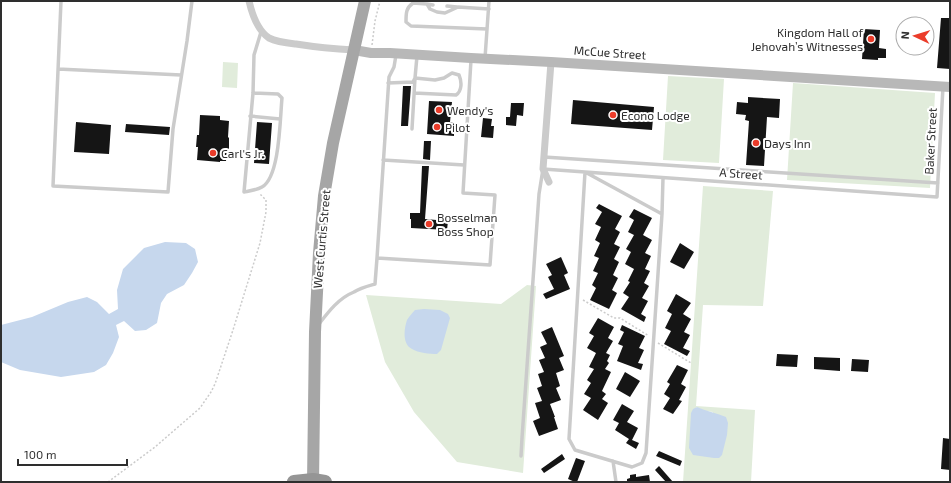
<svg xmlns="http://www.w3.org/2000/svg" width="951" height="483" viewBox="0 0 951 483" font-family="'Exo 2',sans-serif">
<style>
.green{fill:#e1ecdb;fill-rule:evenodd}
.water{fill:#c6d7ed}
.building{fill:#151515}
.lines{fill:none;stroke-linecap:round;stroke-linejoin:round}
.path{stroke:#cbcbcb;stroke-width:1.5;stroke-dasharray:2 2;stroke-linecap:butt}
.service{stroke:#cbcbcb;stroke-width:3.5}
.minor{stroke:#cbcbcb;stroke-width:7}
.secondary{stroke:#b8b8b8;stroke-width:10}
.primary{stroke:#a6a6a6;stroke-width:12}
.motorway{stroke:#959595;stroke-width:14}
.poi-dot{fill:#eb3c2a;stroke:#fff;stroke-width:1.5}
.labels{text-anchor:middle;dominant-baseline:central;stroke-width:4;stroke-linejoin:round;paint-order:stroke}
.poi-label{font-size:12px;fill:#2e2e2e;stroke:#fff;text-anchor:start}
.street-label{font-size:12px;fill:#2e2e2e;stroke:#fff}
</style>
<rect width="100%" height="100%" fill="#fff"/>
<path class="green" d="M223,62L238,63L237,88L222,87Z
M668,76L724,79L719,163L663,160Z
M793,83L935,93L930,188L787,180Z
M703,186L773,191L763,306L703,305L696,406L755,410L751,482H683ZM696,407L705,411L713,412L693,455Z
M527,285L536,286L523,473L457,462L414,412L385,362L366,295L501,304Z"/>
<path class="water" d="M165,242L186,243L195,249L198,262L192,273L184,285L167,294L161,303L157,323L146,330L135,331L124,321L116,325L119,337L113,353L106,365L94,372L61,377L20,370L1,362V325L32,317L68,302L87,297L97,302L109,314L118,309L117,290L123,269L144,248Z
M424,309L440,310L448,314L450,318L441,350L437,354C430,354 418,353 412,349C402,344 404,329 407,320C409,317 412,313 415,310Z
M697,407C706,411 716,413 726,417L728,423L727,435L722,455L719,458H714L693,455L689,448L691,413L693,409Z"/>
<path class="building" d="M941,18H950V69L937,68Z
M864,29L880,30L879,48L886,49V58H878V60L862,59Z
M403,86H411L408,126H401Z
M748,97L780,99L779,118L767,117L764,166L746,165L749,121L745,120L746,115L736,114L737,102L748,103Z
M573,100L654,107L652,130L571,124Z
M429,101L452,102L450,122H454V136L427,134Z
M511,103H524L523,116L517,115L516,126L506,125V117H510Z
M200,115L220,116V120L229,121L228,137L229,138V149H227L226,161H220V162L197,160L198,147H196L197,135H199Z
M483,118L492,119L491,126H494L493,138L481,137Z
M76,122L111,125L109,154L74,152Z
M257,122L272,123L269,164L254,163Z
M126,124L170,127L169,135L125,132Z
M424,141H431L430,160L423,159Z
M422,166H429L425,219L448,221L447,230L411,228V219H410V213H420Z
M599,204L622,216L615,229L620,232L614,244L620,247L614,259L619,262L613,275L618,278L612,290L617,293L609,309L590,300L596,288L592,285L598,273L593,271L599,258L594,256L600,243L595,240L601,227L595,224L602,212L596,208Z
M634,209L652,218L643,235L652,240L645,253L651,256L645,269L650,271L644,283L649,286L642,298L648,301L641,314L646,317L644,322L621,309L629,297L623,293L630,282L628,281L634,269L625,264L631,252L626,249L634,235L628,232L634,220L629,217Z
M680,243L694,252L684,269L670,262Z
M561,257L568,273L564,275L570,289L546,299L543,294L554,289L548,277L552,275L546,264Z
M676,294L691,303L683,314L691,319L684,332L690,335L683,348L690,351L687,356L664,344L671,331L665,328L672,314L667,311Z
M598,318L614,327L608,338L613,341L606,353L610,355L607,361L609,363L605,369L611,372L602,391L606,394L602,399L608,403L598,420L583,410L591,398L584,394L591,383L587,380L594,369L589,367L596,353L587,348L594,336L589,333Z
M622,325L645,336L639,348L644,350L638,363L643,364L641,370L617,361L623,346L618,344L624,332L620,330Z
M552,327L564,356L559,358L564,370L556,373L560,386L556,388L561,400L550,404L555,417H554L558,429L539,436L533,421L540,418L535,403L542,401L537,388L542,386L538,374L544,372L539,360L545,358L540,347L547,344L541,332Z
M777,354L798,355L797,367L776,366Z
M814,357L840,358V371L814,369Z
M852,359L869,360L868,372L851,371Z
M677,365L688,370L681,384L686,387L679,400L682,401L673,414L663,409L670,398L664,394L670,384L667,382Z
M625,372L640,381L630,397L616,389Z
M622,404L634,411L627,422L638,428L632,440L639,443L636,449L626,443L629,439L615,430L619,423L613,420Z
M943,438L950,439V470L941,469Z
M659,451L682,461L680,466L656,456Z
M562,454L565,459L544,473L541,469Z
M576,458L585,461L577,482H575L568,479Z
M659,466L673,482H666L655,470Z
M636,474V477L649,475L650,482H627V479L630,478V475Z"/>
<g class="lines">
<path class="path" d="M372,45L375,21L380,1
M583,300L614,318H620L649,336
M658,343L691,363
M108,482L155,447L200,408L211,392L215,384L233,330L260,243L266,212V200L260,194"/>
<path class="service" d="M61,1L53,186L168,192L173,129L187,41L192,1
M427,4L433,5
M447,6L457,7
M487,29L411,26L406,22C406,13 406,8 413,3L427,4L430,9L437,12L445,13L458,7L489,9
M485,58L489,1
M58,69L181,75
M388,83L413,82L415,78L417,56
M253,93L278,94L282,98C280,118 280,177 262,187C257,190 249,191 244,192L253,93L254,55L261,32
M250,116L280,119
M412,129L415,78L435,80L444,78L452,73L459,75C462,82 462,91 456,95L414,93
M544,157L938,183
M383,160L464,165
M662,214L585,172L569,439L575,450L632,467L642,463L646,453L662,214L663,178
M377,258L389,77L394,67L396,55
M319,324C329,311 339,298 354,292C360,288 368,286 375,284L377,258L490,265L495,195L463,193L471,60
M521,456L522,438L539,194L543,169L937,197L943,87
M613,461L616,482"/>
<path class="minor" d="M249,1C252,14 257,30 269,38C277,42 287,43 296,44C315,47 335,49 354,50
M549,182L543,169L551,62"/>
<path class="secondary" d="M354,50L371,53H390L471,58L551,62L950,87"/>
<path class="primary" d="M313,482L315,332L319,253L324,196L333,143L365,1"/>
<path class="motorway" d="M294,482L313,480L325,482"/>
</g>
<g class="poi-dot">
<circle cx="871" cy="39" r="4"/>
<circle cx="439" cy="110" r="4"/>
<circle cx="613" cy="115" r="4"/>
<circle cx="437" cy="127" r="4"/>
<circle cx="756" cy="143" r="4"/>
<circle cx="213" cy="153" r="4"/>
<circle cx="429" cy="224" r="4"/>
</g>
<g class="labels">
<g class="poi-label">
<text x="863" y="32" text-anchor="end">Kingdom Hall of<tspan x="863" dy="14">Jehovah’s Witnesses</tspan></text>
<text x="447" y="110">Wendy's</text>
<text x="621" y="115">Econo Lodge</text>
<text x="445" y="127">Pilot</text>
<text x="764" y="143">Days Inn</text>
<text x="221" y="153">Carl's Jr.</text>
<text x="437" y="217">Bosselman<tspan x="437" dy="14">Boss Shop</tspan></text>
</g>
<g class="street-label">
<text transform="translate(610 52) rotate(4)">McCue Street</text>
<text transform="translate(930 141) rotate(-87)">Baker Street</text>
<text transform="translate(741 173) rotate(4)">A Street</text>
<text transform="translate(321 239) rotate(-85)">West Curtis Street</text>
</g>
</g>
<rect width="951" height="483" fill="none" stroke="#2e2e2e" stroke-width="4"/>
<g transform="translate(915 36) rotate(274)"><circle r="19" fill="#ffffff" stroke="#ababab"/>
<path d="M0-3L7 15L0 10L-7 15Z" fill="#eb3c2a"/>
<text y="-6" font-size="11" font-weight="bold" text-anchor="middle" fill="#2e2e2e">N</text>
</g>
<path d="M18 459v6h109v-6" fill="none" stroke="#2e2e2e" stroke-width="2"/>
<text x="24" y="459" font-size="12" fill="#2e2e2e" stroke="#ffffff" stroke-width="3" paint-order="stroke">100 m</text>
</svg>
